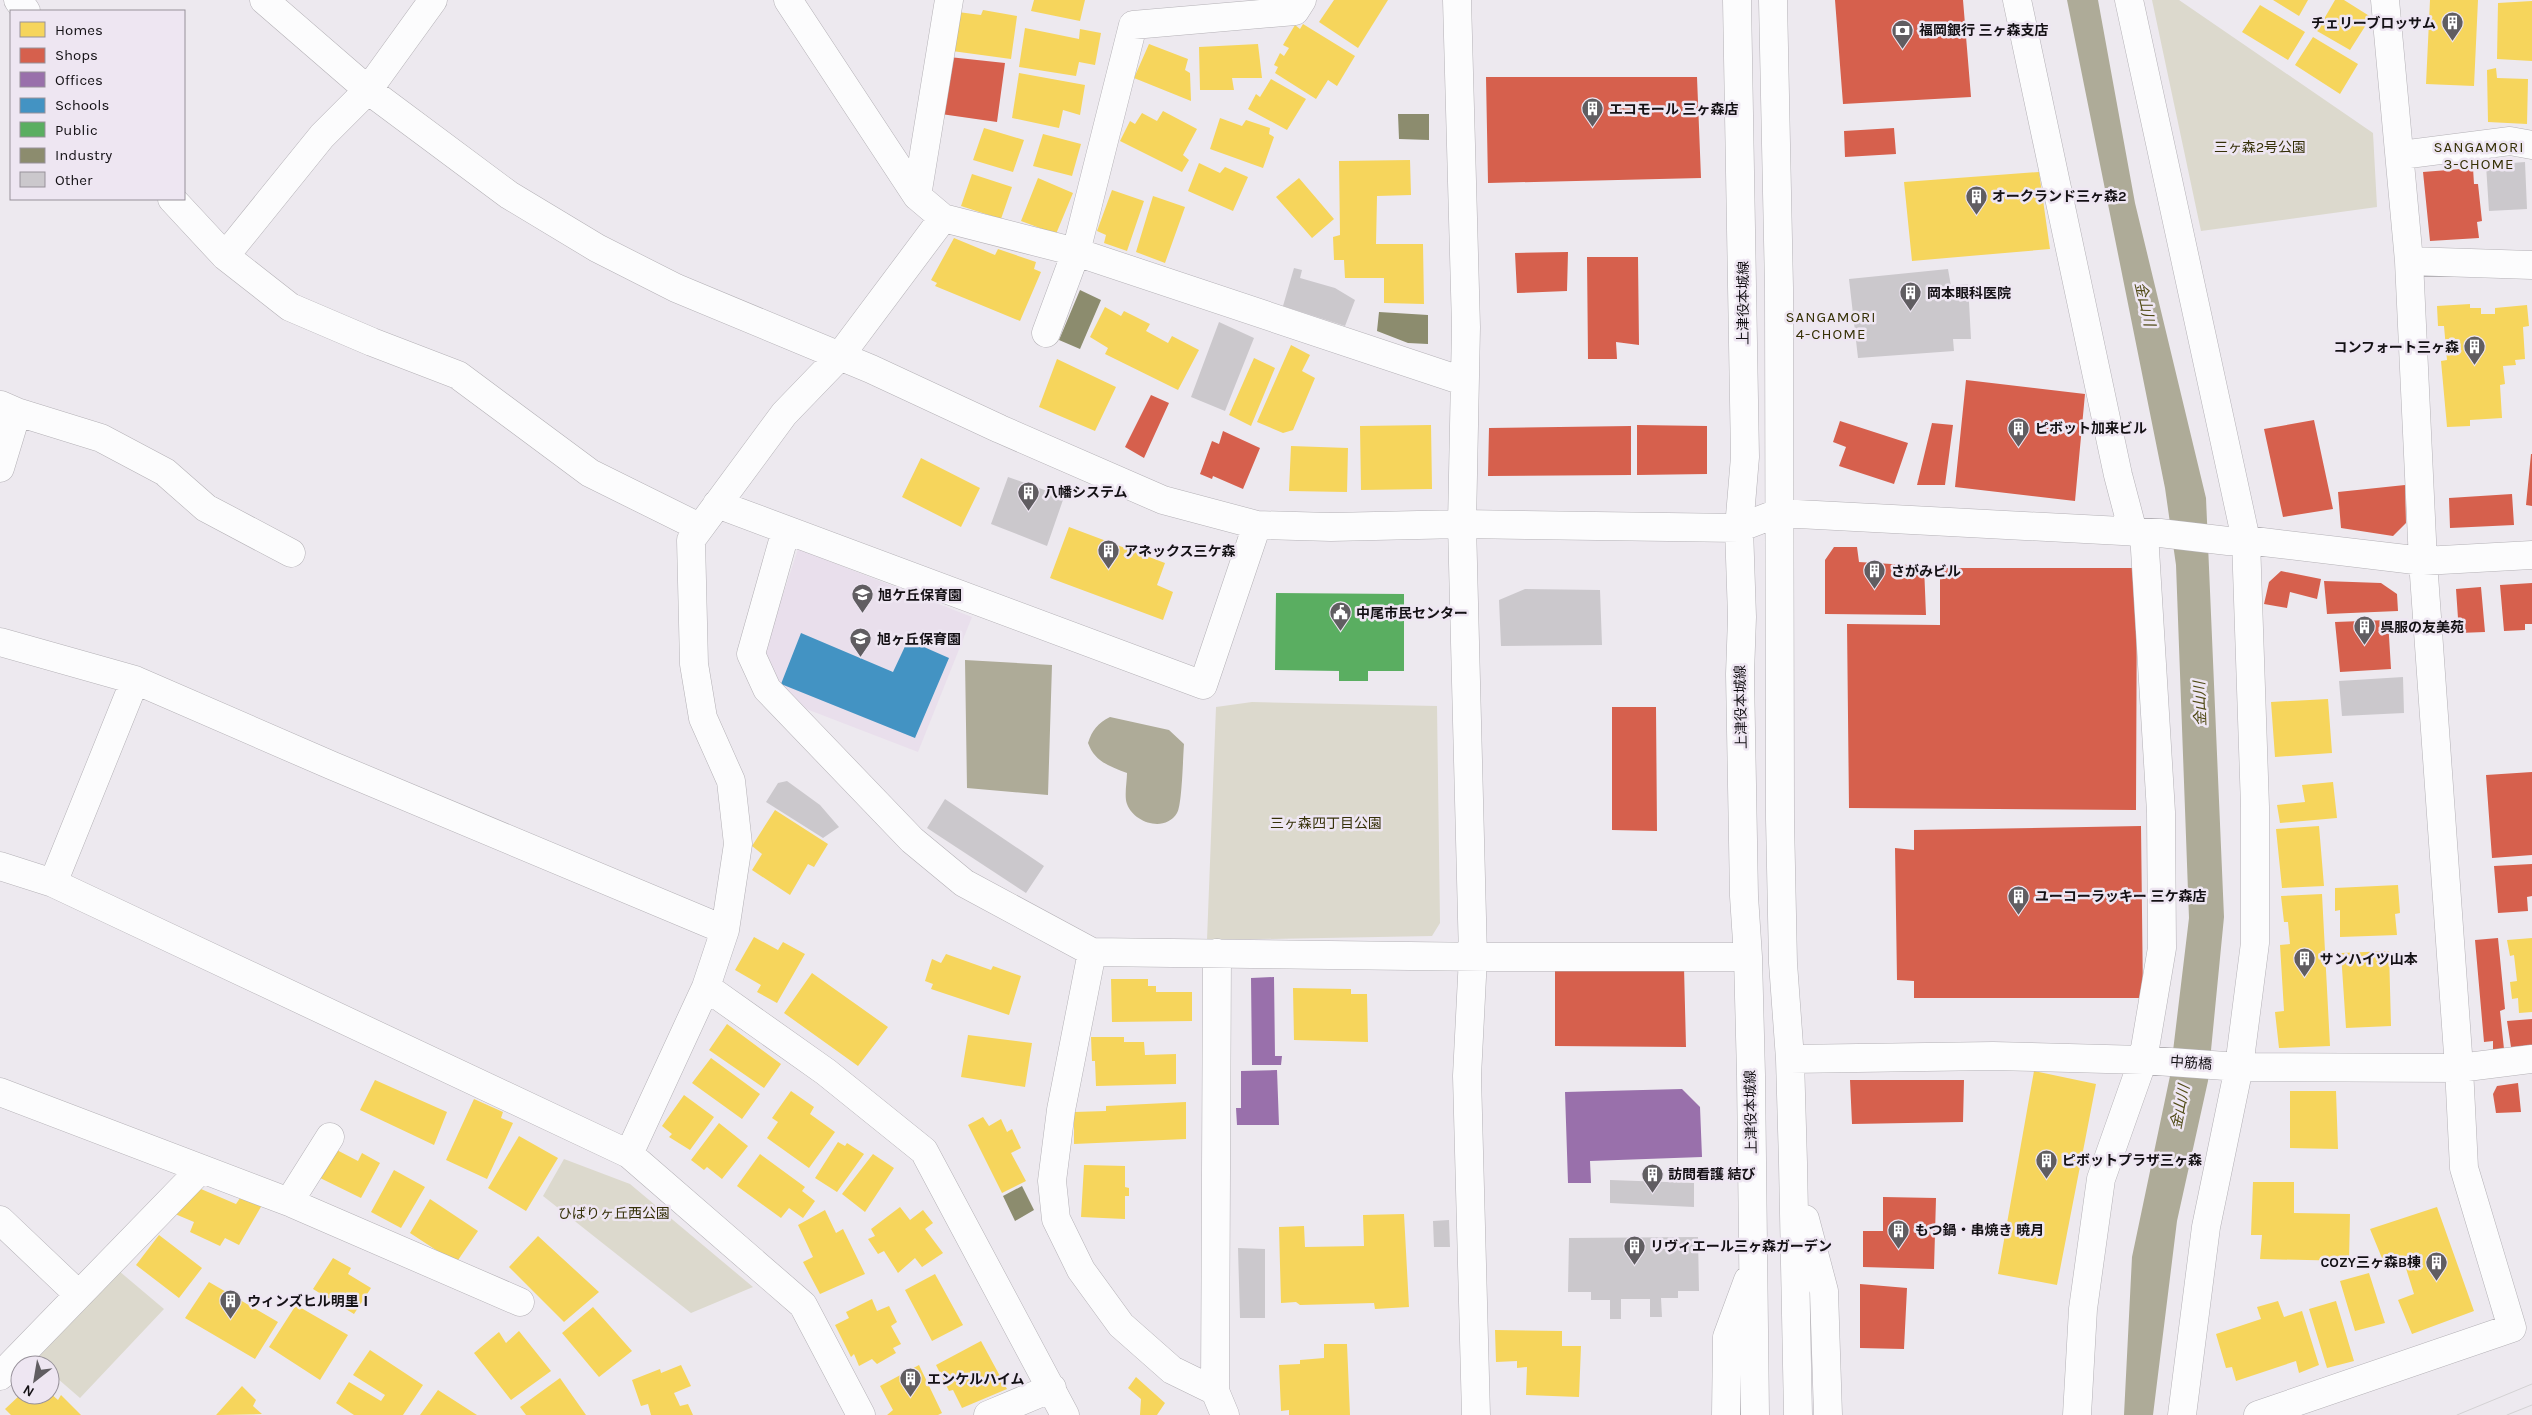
<svg xmlns="http://www.w3.org/2000/svg" width="2532" height="1415" viewBox="0 0 2532 1415" font-family="Karla,'Noto Sans JP',sans-serif">
<style>
.built{fill:#e9dfec}
.green{fill:#dcd9cd}
.water{fill:#aeab98}
.homes{fill:#f6d55c}
.shops{fill:#d6604d}
.offices{fill:#9970ab}
.schools{fill:#4393c3}
.public{fill:#5aae61}
.industry{fill:#8c8c6e}
.building{fill:#cbc8cc}
.lines{fill:none;stroke-linecap:round;stroke-linejoin:round}
.minor-casing{stroke:#b4b1b6;stroke-width:29}
.minor{stroke:#fcfcfd;stroke-width:28}
.tram{stroke:#d3d1d3;stroke-width:1}
.labels{text-anchor:middle;dominant-baseline:central;stroke-width:5;stroke-linejoin:round;paint-order:stroke}
.poi-label{font-size:14px;font-weight:bold;fill:#141115;stroke:#eee6f2;text-anchor:start}
.park-label{font-size:14px;fill:#353008;stroke:#eee6f2}
.street-label{font-size:14px;fill:#141115;stroke:#eee6f2}
.neighbourhood-label{font-size:15px;letter-spacing:1px;fill:#353005;stroke:#eee6f2}
.water-label{font-size:15px;font-style:italic;fill:#514b17;stroke:#eee6f2}
</style>
<rect width="100%" height="100%" fill="#ede9ef"/>
<path class="built" d="M798,549L972,617L918,752L796,705L781,693L769,667L765,649Z"/>
<path class="green" d="M2152,0H2179L2373,133L2377,207L2201,231Z
M1252,702L1437,706L1440,923L1432,936L1207,940L1216,707Z
M564,1159L630,1184L753,1287L691,1313L543,1196Z
M119,1271L164,1309L80,1398L50,1372V1365H43L34,1357Z"/>
<path class="water" d="M2067,0H2098L2135,203L2206,498L2224,917L2208,1081L2177,1221L2153,1415H2124L2132,1257L2170,1076L2189,918L2176,565L2165,488Z
M965,660L1052,665L1048,795L967,788Z
M1110,717L1169,730L1184,744C1183,756 1182,806 1177,813C1165,833 1134,823 1127,804C1124,796 1127,782 1127,773C1109,766 1095,762 1088,743C1092,730 1098,723 1110,717Z"/>
<path class="homes" d="M1034,0H1085L1080,21L1031,11Z
M1334,0H1388L1358,48L1319,22Z
M2273,0H2308L2299,16Z
M2335,0H2344L2371,17L2350,50L2317,31Z
M2430,0H2478L2474,86L2426,84Z
M2532,1V61L2497,59L2498,3Z
M2260,5L2305,32L2288,60L2242,32Z
M983,10L1017,16L1011,59L952,51L958,12L981,15Z
M1303,24L1355,56L1337,86L1328,80L1316,99L1275,73L1278,67L1274,65L1280,53L1284,56L1289,48L1283,45L1295,25L1300,29Z
M1025,28L1079,39L1080,29L1101,33L1095,65L1079,62L1076,76L1019,67Z
M2313,37L2358,64L2340,94L2295,65Z
M1149,44L1188,59L1185,70L1190,73L1191,101L1134,78Z
M1258,44L1262,78H1232L1234,90H1200L1199,47Z
M2496,68L2497,78L2528,79L2527,124L2488,122L2487,70Z
M1019,73L1085,85L1080,115L1063,110L1059,128L1012,118Z
M1271,79L1306,99L1287,130L1248,109L1256,94L1260,97Z
M1163,111L1197,129L1183,155L1189,160L1182,172L1120,141L1130,121L1135,124L1142,113L1157,121Z
M1220,118L1242,126L1246,120L1270,128L1269,134L1274,137L1263,168L1210,149Z
M984,128L1024,140L1013,172L973,160Z
M1043,134L1081,144L1072,176L1033,166Z
M1410,160L1411,195L1377,196L1376,244H1423L1424,304L1384,303V278H1345L1344,260H1334L1333,237L1340,235L1339,161Z
M1199,163L1220,173L1225,167L1248,177L1233,211L1188,191Z
M2039,172L2050,249L1912,261L1904,182Z
M972,174L1012,187L1001,219L961,206Z
M1038,178L1073,193L1056,234L1021,221Z
M1299,178L1334,219L1312,238L1276,197Z
M1112,190L1144,201L1127,251L1104,243L1106,235L1097,231Z
M1153,196L1185,207L1165,263L1136,252Z
M954,238L995,255L998,249L1036,262L1034,269L1041,272L1020,321L935,286L937,283L931,280Z
M2470,304V308H2481V314H2495V308L2527,305L2529,326L2523,327L2525,359L2515,360L2516,365L2503,366L2505,384L2500,385L2502,418L2470,420V426L2447,427L2441,361L2447,360L2444,326H2438L2437,306Z
M1105,307L1121,316L1124,311L1150,324L1146,331L1168,343L1172,336L1199,350L1178,390L1105,354L1108,348L1090,337Z
M1291,345L1310,355L1302,371L1315,378L1293,430L1283,433L1257,422Z
M1254,358L1275,368L1251,426L1229,415Z
M1057,359L1116,387L1095,431L1039,407Z
M1431,425L1432,489L1361,490L1360,426Z
M1291,446L1348,448L1347,492L1289,491Z
M921,458L980,488L961,527L902,497Z
M1069,527L1165,563L1157,585L1173,592L1163,620L1050,578Z
M2328,699L2332,753L2275,757L2271,702Z
M2333,782L2337,818L2280,823L2277,805L2305,802L2302,785Z
M775,810L828,844L814,867L808,864L790,895L752,870L762,854L752,846Z
M2319,826L2324,886L2282,888L2276,829Z
M2398,885L2400,913L2395,914L2397,935L2340,937V910L2335,911V888Z
M2322,894L2330,1046L2279,1048L2275,1012L2284,1011L2280,945L2290,944L2288,922H2284L2281,896Z
M754,937L778,950L783,942L805,954L777,1003L757,992L761,985L735,970Z
M2532,938V1012L2519,1013L2518,998L2512,999L2510,982L2517,981L2514,955L2510,956L2507,940Z
M2389,951L2391,1026L2346,1028L2341,953Z
M946,954L991,970L993,966L1021,976L1009,1015L931,989L933,984L925,981L932,959L941,963Z
M812,973L888,1027L858,1066L784,1013Z
M1111,979H1148V986H1156V992H1192V1021L1112,1022Z
M1293,988L1351,989V994H1367L1368,1042L1294,1040Z
M727,1024L781,1064L764,1088L709,1050Z
M968,1035L1032,1043L1025,1087L961,1077Z
M1091,1037H1124V1042H1144L1145,1055L1176,1054V1084L1096,1086L1095,1061H1092Z
M711,1058L760,1094L742,1119L692,1083Z
M2034,1071L2096,1084L2057,1285L1998,1274Z
M375,1080L447,1112L434,1145L360,1110Z
M791,1091L814,1107L810,1114L835,1132L809,1168L767,1138L778,1122L772,1118Z
M2290,1091H2336L2338,1149L2290,1148Z
M684,1095L714,1117L690,1150L669,1137L672,1134L662,1126Z
M474,1099L503,1112L501,1118L513,1123L487,1179L446,1160Z
M1186,1102V1139L1074,1144V1112L1106,1111V1106Z
M983,1117L989,1126L1001,1119L1007,1132L1012,1129L1021,1148L1011,1153L1026,1181L1002,1193L968,1125Z
M719,1123L748,1146L722,1179L707,1167L704,1170L691,1160Z
M519,1136L558,1158L526,1211L488,1188Z
M838,1142L845,1146L847,1143L864,1154L837,1192L815,1178Z
M331,1147L358,1161L362,1153L380,1163L361,1198L316,1176Z
M760,1154L805,1187L802,1191L815,1201L803,1218L789,1208L781,1218L737,1186Z
M873,1154L894,1168L865,1212L842,1194Z
M1084,1165L1125,1166V1187L1129,1188V1196H1125V1219L1081,1217Z
M394,1170L425,1187L401,1228L371,1212Z
M2253,1182H2294V1213L2350,1214L2349,1261L2260,1259L2262,1235H2251Z
M194,1186L236,1204L242,1195L262,1205L239,1245L225,1238L220,1246L190,1232L194,1222L175,1214Z
M430,1199L478,1231L456,1263L410,1233Z
M900,1207L910,1220L923,1210L933,1223L925,1229L943,1253L922,1267L915,1258L898,1273L884,1251L878,1254L868,1239L875,1236L871,1229Z
M2437,1207L2474,1311L2412,1334L2398,1300L2414,1294L2404,1262L2386,1268L2370,1229Z
M825,1210L836,1233L843,1229L865,1274L820,1294L803,1262L813,1257L798,1225Z
M1404,1214L1409,1307L1375,1309L1374,1303L1300,1305L1296,1302L1281,1303L1279,1227L1304,1226L1305,1247L1364,1246L1363,1215Z
M159,1235L202,1268L179,1298L136,1265Z
M538,1236L599,1292L564,1322L509,1267Z
M333,1258L351,1268L348,1274L371,1288L354,1314L313,1289Z
M2369,1273L2385,1323L2355,1331L2340,1281Z
M935,1274L963,1325L932,1341L905,1290Z
M209,1282L278,1322L255,1359L185,1318Z
M872,1299L877,1311L889,1306L897,1322L891,1326L901,1344L893,1348L896,1353L877,1364L872,1359L859,1366L854,1354L851,1357L835,1325L849,1318L846,1312Z
M2278,1301L2284,1317L2302,1311L2319,1365L2299,1373L2296,1361L2236,1381L2232,1367L2226,1368L2216,1334L2261,1319L2257,1307Z
M2336,1301L2354,1361L2327,1368L2309,1309Z
M296,1305L348,1335L320,1380L269,1347Z
M593,1307L632,1351L599,1377L562,1333Z
M1495,1330L1562,1331V1346H1581L1579,1397L1526,1395L1527,1367L1517,1368V1361L1496,1362Z
M519,1331L551,1371L511,1400L474,1353L499,1332L506,1343Z
M981,1341L1007,1389L962,1408L953,1390L949,1391L936,1365Z
M1324,1344H1347L1350,1415H1289V1410L1281,1411L1279,1365L1300,1364V1360L1324,1358Z
M370,1350L423,1385L403,1415H354L336,1403L349,1382L381,1401L385,1395L353,1375Z
M681,1365L691,1386L674,1393L680,1406L688,1404L693,1415H651L648,1404L641,1406L632,1380L660,1369L661,1373Z
M919,1365L942,1413L938,1415H887L893,1410L880,1386Z
M1136,1377L1165,1403L1157,1415H1140L1141,1399L1128,1388Z
M560,1378L586,1415H526L520,1407Z
M242,1386L256,1400L253,1406L262,1414L216,1415Z
M438,1390L477,1415H420Z
M50,1393L58,1400L61,1395L81,1415H11L5,1409L20,1395Z"/>
<path class="shops" d="M1835,0H1963L1971,97L1843,104Z
M949,57L1005,63L997,122L941,114Z
M1486,77H1697L1701,178L1488,183Z
M1894,128L1896,154L1845,157L1844,131Z
M2473,168L2474,184H2478L2482,221L2477,222L2479,238L2430,241L2423,172Z
M1568,252L1567,291L1517,293L1515,253Z
M1587,257H1638L1639,345L1616,342L1617,359H1588Z
M1966,380L2085,394L2075,501L1955,487Z
M1151,395L1169,403L1144,458L1125,447Z
M2314,420L2333,509L2283,517L2264,429Z
M1840,421L1908,443L1894,484L1839,466L1846,447L1833,442Z
M1932,423L1953,425L1945,485H1917Z
M1637,425L1707,426V474L1637,475Z
M1631,426V475L1488,476L1489,428Z
M1223,431L1260,448L1243,489L1213,476L1212,479L1200,474L1212,441L1219,444Z
M2531,454H2532V506L2526,505Z
M2405,485L2406,523L2393,536L2341,528L2338,492Z
M2512,494L2514,525L2450,528L2449,498Z
M1834,547H1857L1859,562L1924,566L1926,615L1825,614V560Z
M1940,568H2137L2136,810L1849,808L1847,624L1940,625Z
M2281,571L2321,579L2317,599L2290,592L2287,608L2264,604L2269,582Z
M2324,581L2381,583L2397,594L2398,611L2327,614Z
M2532,583V624H2525V630L2504,631L2500,585Z
M2481,587L2485,632L2459,633L2456,589Z
M2388,620L2391,669L2340,672L2335,622Z
M1612,707H1656L1657,831L1612,830Z
M2532,772V855L2492,858L2486,775Z
M2141,826L2143,998H1914V981L1897,980L1895,848L1914,850V830Z
M2532,864V896L2527,897L2528,911L2498,913L2494,866Z
M2498,938L2505,1009L2500,1011L2504,1049L2493,1050V1041L2484,1042L2475,940Z
M1555,967H1684L1686,1047L1555,1046Z
M2532,1019V1046L2511,1047L2507,1021Z
M1850,1080H1964L1963,1122L1852,1124Z
M2518,1083L2521,1112L2496,1113L2493,1094L2497,1086Z
M1883,1197L1936,1198L1934,1269L1863,1267V1231H1883Z
M1860,1284L1907,1288L1904,1349L1860,1348Z"/>
<path class="offices" d="M1274,977L1275,1056H1282L1281,1065H1252L1251,978Z
M1277,1070L1279,1125H1237L1236,1108H1241V1071Z
M1682,1089L1700,1107L1702,1157L1590,1161L1591,1183H1568L1565,1092Z"/>
<path class="schools" d="M801,633L893,672L908,640L949,658L915,738L781,684Z"/>
<path class="public" d="M1276,593L1404,594V671H1368V681H1339V671L1275,670Z"/>
<path class="industry" d="M1398,114H1429V140L1399,139Z
M1080,290L1101,300L1080,349L1059,340Z
M1379,312L1428,315V344L1408,343L1377,331Z
M1022,1186L1034,1210L1015,1221L1003,1196Z"/>
<path class="building" d="M2525,162L2527,209L2489,211L2486,165Z
M1294,268L1302,270L1300,278L1335,288L1355,300L1345,326L1283,306Z
M1948,269L1951,286L1968,284L1971,339H1953L1954,351L1858,358L1849,279Z
M1219,322L1254,338L1225,411L1191,397Z
M1008,477L1064,497L1047,546L991,524Z
M1525,589L1600,590L1602,645L1501,646L1499,600Z
M2403,677L2404,713L2342,716L2339,681Z
M787,781L820,805L839,827L823,838L766,802L778,783Z
M945,799L1044,866L1026,893L927,828Z
M1610,1180L1694,1183V1207L1610,1203Z
M1449,1220L1450,1247H1434L1433,1221Z
M1698,1237L1699,1291H1678V1298H1661L1662,1317H1650V1299H1621V1319H1610V1300H1591V1292H1568L1569,1238Z
M1238,1248L1265,1249V1318H1240Z"/>
<g class="lines">
<defs>
<path id="minor" d="M18,0L26,11
M264,0L368,90L509,195L597,248L676,288L871,369L1000,429L1163,500L1257,525L1331,527L1462,524L1739,528L1778,513L2160,533L2228,541L2246,540L2423,561L2532,555
M788,0L917,196L943,218L1076,252L1463,381
M1457,0L1466,327L1462,524L1473,957L1467,1076L1476,1415
M1737,0L1745,457L1739,528L1742,617L1740,674L1744,896L1748,957L1751,1075L1755,1415
M1773,0L1779,288L1780,819L1783,963L1790,1059L1793,1163L1798,1415
M2017,0L2118,475L2133,532
M2129,0L2246,540L2255,807V943L2239,1067L2206,1227L2182,1415
M2401,155L2510,141L2532,145
M917,196L949,0
M172,199L225,256L290,307L372,342L458,375L590,473L699,527
M225,256L322,136L368,90L433,0
M2409,261L2532,265
M1046,333L1076,252L1133,25L1295,11L1302,0
M17,412L101,438L165,472L206,508L291,553
M0,468L17,412L1,405
M717,504L1203,685L1257,525
M786,530L751,654L767,689L912,840L964,883L1092,952L1489,957H1748
M0,642L135,680L333,766L725,930
M0,866L53,883L629,1154L803,1305L861,1415
M53,883L135,680
M1092,952L1061,1110L1052,1181L1056,1219L1081,1270L1121,1325L1172,1370L1215,1391
M1217,953L1215,1391L1225,1415
M706,987L826,1072L924,1151L1065,1415
M1790,1059L1993,1056L2143,1060L2239,1067L2459,1068L2532,1059
M0,1092L289,1202L520,1302
M629,1154L706,987L725,930L738,844L731,781L703,718L694,664L691,540L784,414L839,357L943,218
M289,1202L330,1137
M1805,1219L1824,1291L1828,1415
M0,1220L78,1294
M0,1376L201,1169
M988,1415L1052,1388
M1726,1415L1727,1337L1748,1280
M2077,1415L2083,1309L2101,1179L2143,1060L2162,948L2161,812L2144,533
M2258,1415L2512,1328L2464,1168L2459,1068L2423,561L2409,261L2385,0"/>
</defs>
<use href="#minor" class="minor-casing"/>
<use href="#minor" class="minor"/>
<path class="tram" d="M2457,1415L2532,1384
M2507,1415L2532,1405"/>
</g>
<defs>
<symbol id="building-pin" viewBox="-11 -11 22 30"><path d="M0 17L-7.5 6A9.5 9.5 0 1 1 7.5 6Z" fill="#605d61" stroke="#eee6f2"/><path d="M-4-6H4V6H1V3H-1V6H-4ZM-2.5-4.3h1.7v1.8h-1.7ZM.8-4.3h1.7v1.8H.8ZM-2.5-1h1.7V.8h-1.7ZM.8-1h1.7V.8H.8Z" fill="#fff"/></symbol>
<symbol id="bank-pin" viewBox="-11 -11 22 30"><path d="M0 17L-7.5 6A9.5 9.5 0 1 1 7.5 6Z" fill="#605d61" stroke="#eee6f2"/><path d="M-6-4H6V4H-6ZM0-2.3a2.3 2.3 0 1 0 0 4.6a2.3 2.3 0 1 0 0-4.6Z" fill="#fff"/></symbol>
<symbol id="school-pin" viewBox="-11 -11 22 30"><path d="M0 17L-7.5 6A9.5 9.5 0 1 1 7.5 6Z" fill="#605d61" stroke="#eee6f2"/><path d="M0-5L7-2L0 1L-7-2ZM-4 1L0 2.5L4 1V4Q0 6-4 4Z" fill="#fff"/></symbol>
<symbol id="civic-pin" viewBox="-11 -11 22 30"><path d="M0 17L-7.5 6A9.5 9.5 0 1 1 7.5 6Z" fill="#605d61" stroke="#eee6f2"/><path d="M-.6-6.5H3V-4.5H.6V-3L4-1V1h2V6H-6V1h2V-1L-.6-3ZM-1.2 2.5V6h2.4V2.5Z" fill="#fff"/></symbol>
</defs>
<g fill-rule="evenodd">
<use href="#building-pin" x="2440" y="10" width="25" height="34"/>
<use href="#bank-pin" x="1890" y="18" width="25" height="34"/>
<use href="#building-pin" x="1580" y="96" width="25" height="34"/>
<use href="#building-pin" x="1964" y="184" width="25" height="34"/>
<use href="#building-pin" x="1898" y="280" width="25" height="34"/>
<use href="#building-pin" x="2462" y="334" width="25" height="34"/>
<use href="#building-pin" x="2006" y="416" width="25" height="34"/>
<use href="#building-pin" x="1016" y="480" width="25" height="34"/>
<use href="#building-pin" x="1096" y="538" width="25" height="34"/>
<use href="#building-pin" x="1862" y="558" width="25" height="34"/>
<use href="#school-pin" x="850" y="582" width="25" height="34"/>
<use href="#civic-pin" x="1328" y="600" width="25" height="34"/>
<use href="#building-pin" x="2352" y="614" width="25" height="34"/>
<use href="#school-pin" x="848" y="626" width="25" height="34"/>
<use href="#building-pin" x="2006" y="884" width="25" height="34"/>
<use href="#building-pin" x="2292" y="946" width="25" height="34"/>
<use href="#building-pin" x="2034" y="1148" width="25" height="34"/>
<use href="#building-pin" x="1640" y="1162" width="25" height="34"/>
<use href="#building-pin" x="1886" y="1218" width="25" height="34"/>
<use href="#building-pin" x="1622" y="1234" width="25" height="34"/>
<use href="#building-pin" x="2424" y="1250" width="25" height="34"/>
<use href="#building-pin" x="218" y="1288" width="25" height="34"/>
<use href="#building-pin" x="898" y="1366" width="25" height="34"/>
</g>
<g class="labels">
<g class="poi-label">
<text x="2436" y="23" text-anchor="end">チェリーブロッサム</text>
<text x="1919" y="30">福岡銀行 三ヶ森支店</text>
<text x="1609" y="109">エコモール 三ヶ森店</text>
<text x="1992" y="196">オークランド三ヶ森2</text>
<text x="1927" y="293">岡本眼科医院</text>
<text x="2459" y="347" text-anchor="end">コンフォート三ヶ森</text>
<text x="2035" y="428">ピボット加来ビル</text>
<text x="1044" y="492">八幡システム</text>
<text x="1124" y="551">アネックス三ケ森</text>
<text x="1891" y="571">さがみビル</text>
<text x="878" y="595">旭ケ丘保育園</text>
<text x="1356" y="613">中尾市民センター</text>
<text x="2380" y="627">呉服の友美苑</text>
<text x="877" y="639">旭ヶ丘保育園</text>
<text x="2035" y="896">ユーコーラッキー 三ケ森店</text>
<text x="2320" y="959">サンハイツ山本</text>
<text x="2062" y="1160">ピボットプラザ三ヶ森</text>
<text x="1668" y="1174">訪問看護 結び</text>
<text x="1915" y="1230">もつ鍋・串焼き 暁月</text>
<text x="1650" y="1246">リヴィエール三ヶ森ガーデン</text>
<text x="2421" y="1262" text-anchor="end">COZY三ヶ森B棟</text>
<text x="247" y="1301">ウィンズヒル明里Ⅰ</text>
<text x="927" y="1379">エンケルハイム</text>
</g>
<g class="park-label">
<text x="2260" y="147">三ヶ森2号公園</text>
<text x="1326" y="823">三ヶ森四丁目公園</text>
<text x="614" y="1213">ひばりヶ丘西公園</text>
</g>
<g class="street-label">
<text transform="translate(1743 303) rotate(-90)">上津役本城線</text>
<text transform="translate(1741 707) rotate(-91)">上津役本城線</text>
<text transform="translate(2191 1063) rotate(4)">中筋橋</text>
<text transform="translate(1751 1112) rotate(-91)">上津役本城線</text>
</g>
<g class="neighbourhood-label">
<text x="2479" y="147">SANGAMORI<tspan x="2479" dy="17">3-CHOME</tspan></text>
<text x="1831" y="317">SANGAMORI<tspan x="1831" dy="17">4-CHOME</tspan></text>
</g>
<g class="water-label">
<text transform="translate(2145 304) rotate(77)">金山川</text>
<text transform="translate(2200 704) rotate(-92)">金山川</text>
<text transform="translate(2180 1107) rotate(-79)">金山川</text>
</g>
</g>
<rect x="10" y="10" width="175" height="190" fill="#eee6f2" stroke="#97919a"/>
<rect x="20" y="22" width="25" height="15" fill="#f6d55c" stroke="#97919a"/>
<text x="55" y="35" font-size="15" fill="#141115">Homes</text>
<rect x="20" y="48" width="25" height="15" fill="#d6604d" stroke="#97919a"/>
<text x="55" y="60" font-size="15" fill="#141115">Shops</text>
<rect x="20" y="72" width="25" height="15" fill="#9970ab" stroke="#97919a"/>
<text x="55" y="85" font-size="15" fill="#141115">Offices</text>
<rect x="20" y="98" width="25" height="15" fill="#4393c3" stroke="#97919a"/>
<text x="55" y="110" font-size="15" fill="#141115">Schools</text>
<rect x="20" y="122" width="25" height="15" fill="#5aae61" stroke="#97919a"/>
<text x="55" y="135" font-size="15" fill="#141115">Public</text>
<rect x="20" y="148" width="25" height="15" fill="#8c8c6e" stroke="#97919a"/>
<text x="55" y="160" font-size="15" fill="#141115">Industry</text>
<rect x="20" y="172" width="25" height="15" fill="#cbc8cc" stroke="#97919a"/>
<text x="55" y="185" font-size="15" fill="#141115">Other</text>
<g transform="translate(35 1380) rotate(211)"><circle r="24" fill="#eee6f2" stroke="#97919a"/>
<path d="M0-4L9 19L0 12L-9 19Z" fill="#605d61"/>
<text y="-8" font-size="14" font-weight="bold" text-anchor="middle" fill="#141115">N</text>
</g>
</svg>
